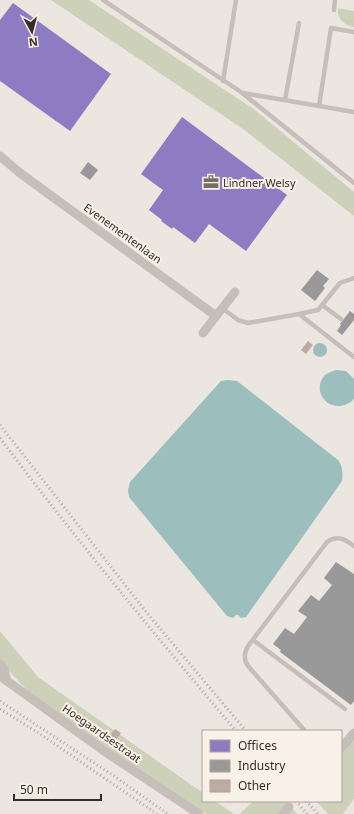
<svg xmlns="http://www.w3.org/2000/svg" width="354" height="814" viewBox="0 0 354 814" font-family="'Noto Sans',sans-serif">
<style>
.green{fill:#ced1ba}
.water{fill:#9cbebd}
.offices{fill:#8e7cc3}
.industry{fill:#999}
.building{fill:#bfaaa2}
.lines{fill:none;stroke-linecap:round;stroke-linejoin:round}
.lane{stroke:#c5beb9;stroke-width:4.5}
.street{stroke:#c5beb9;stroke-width:9}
.rail{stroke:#ada7a3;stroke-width:3;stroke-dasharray:1 3;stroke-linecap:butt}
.labels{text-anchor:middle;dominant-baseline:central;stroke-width:4;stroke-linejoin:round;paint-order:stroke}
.poi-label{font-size:11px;fill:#362c27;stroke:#f9f0e7;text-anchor:start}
.street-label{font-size:11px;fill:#362c27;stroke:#f9f0e7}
</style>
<rect width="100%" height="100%" fill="#ece6e0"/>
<path class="green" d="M51,0H89L255,110L354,192V216L243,129Z
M338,8L354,11V27C345,26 336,18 338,8Z
M0,631L38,677L203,793V801H215L234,814H207L196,808L112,752L43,704L23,686L0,661Z
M354,738V799L343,814H328L316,801H341V753Z
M253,801H286L297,814H240Z"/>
<path class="water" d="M313 350a7 7 0 1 1 14 0a7 7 0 1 1-14 0Z
M336,370L346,371L354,379C354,384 354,393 354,398C353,401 350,403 347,404C327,413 311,390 325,375C328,373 332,371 336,370Z
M228,380L237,381L338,460C343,467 343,473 342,481L246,617L241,618L238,615H236L233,618L227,616L129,497L128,490L130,482L221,381Z"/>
<path class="offices" d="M13,3L111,74L70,131L0,81V20Z
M182,117L287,195L246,251L209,224L195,243L173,227L172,229L161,221L162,220L149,210L163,190L141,174Z"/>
<path class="industry" d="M88,162L98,170L90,180L80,173Z
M317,270L329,279L323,286L325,288L315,301L301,290Z
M350,311L354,314V320L342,335L337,331L341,325L340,324Z
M336,562L354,574V701L351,705L280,652L281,650L273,644L285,628L294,634L307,617L298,611L311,595L319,601L332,585L324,578Z"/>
<path class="building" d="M308,341L313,345L306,354L301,350Z
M115,729L121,733L115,741L109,737Z"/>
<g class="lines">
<path class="lane" d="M103,0L241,92L354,183
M334,10L335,0
M223,81L236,0
M243,93L354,112
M285,100L299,23
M319,106L331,28L354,32
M322,305L341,319
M222,308L238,320L248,323L299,314L354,357
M299,314L318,310L340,283L354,278
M253,640L345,709
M305,731L248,666C243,659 244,653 248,646L327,542C337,535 345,539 354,546"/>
<path class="street" d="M0,156L20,173L216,316L203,333
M216,316L235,292
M0,664L4,670L7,681
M0,676L107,753L199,814
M341,748L354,733
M283,814L289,807"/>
<path class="rail" d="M0,425L147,613L246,731
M0,438C75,538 155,635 236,731
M0,701L114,776L168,814
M0,709L40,734L157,814
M296,801L307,814
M306,801L318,814"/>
</g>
<defs>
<symbol id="office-bare" viewBox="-9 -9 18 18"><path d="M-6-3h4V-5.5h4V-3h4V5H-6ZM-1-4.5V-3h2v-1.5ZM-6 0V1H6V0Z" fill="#766d68" stroke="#f9f0e7" stroke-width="2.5" paint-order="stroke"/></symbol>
</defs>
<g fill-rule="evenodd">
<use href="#office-bare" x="200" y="171" width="22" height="22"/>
</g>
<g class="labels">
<g class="poi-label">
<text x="223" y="182">Lindner Welsy</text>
</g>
<g class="street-label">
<text transform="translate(123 233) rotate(36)">Evenementenlaan</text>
<text transform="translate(102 733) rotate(35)">Hoegaardsestraat</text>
</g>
</g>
<rect x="202" y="730" width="140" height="72" fill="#f9f0e7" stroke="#aba29a"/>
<rect x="210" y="740" width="20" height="12" fill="#8e7cc3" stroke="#aba29a"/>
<text x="238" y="750" font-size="12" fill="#362c27">Offices</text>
<rect x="210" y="760" width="20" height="12" fill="#999999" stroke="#aba29a"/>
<text x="238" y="770" font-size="12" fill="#362c27">Industry</text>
<rect x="210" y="780" width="20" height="12" fill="#bfaaa2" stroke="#aba29a"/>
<text x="238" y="790" font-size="12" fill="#362c27">Other</text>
<g transform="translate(32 32) rotate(173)" stroke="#f9f0e7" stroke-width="3" paint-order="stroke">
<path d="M0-3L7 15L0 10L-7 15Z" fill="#362c27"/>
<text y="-6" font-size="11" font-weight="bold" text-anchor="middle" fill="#362c27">N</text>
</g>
<path d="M14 794v6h87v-6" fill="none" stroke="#362c27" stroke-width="2"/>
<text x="20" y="794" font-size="12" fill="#362c27" stroke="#f9f0e7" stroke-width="3" paint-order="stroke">50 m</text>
</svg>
